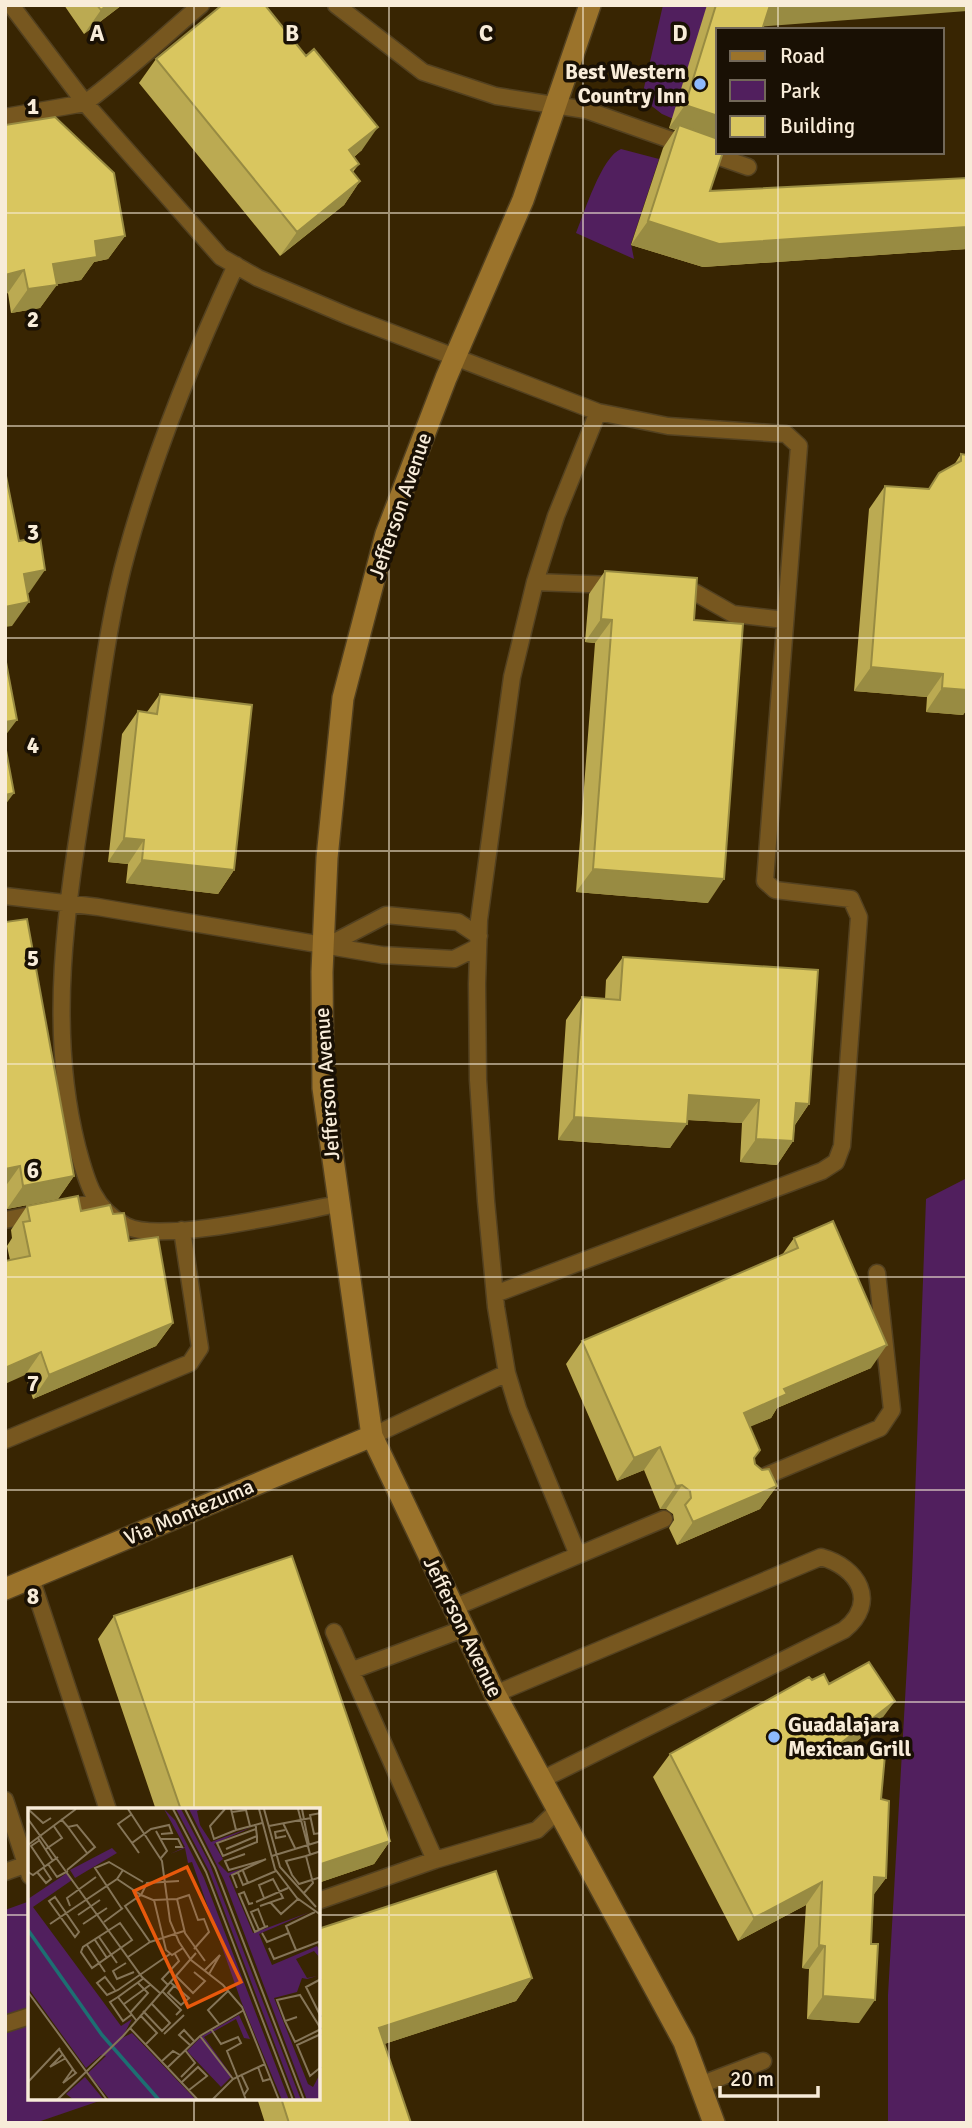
<svg xmlns="http://www.w3.org/2000/svg" width="972" height="2128" viewBox="0 0 972 2128" font-family="Signika,sans-serif">
<style>
.green{fill:#511f5e}
.lines{fill:none;stroke-linecap:round;stroke-linejoin:round}
.lane-casing{stroke:#534120;stroke-width:19}
.secondary-casing{stroke:#534120;stroke-width:24}
.lane{stroke:#77571f;stroke-width:16}
.secondary{stroke:#9b732b;stroke-width:21}
.wall{fill:#bbaa52}
.shaded-wall{fill:#988b42}
.building{fill:#d9c65f;stroke:#988b42;stroke-width:2}
.grid{fill:none;stroke:#f8ecd9;stroke-width:2;stroke-opacity:0.55}
.poi-dot{fill:#8db9fc;stroke:#191004;stroke-width:2.5}
.labels{text-anchor:middle;dominant-baseline:central;stroke-width:7;stroke-linejoin:round;paint-order:stroke}
.poi-label{font-size:21px;font-weight:bold;fill:#f8ecd9;stroke:#191004;text-anchor:end}
.street-label{font-size:21px;fill:#f8ecd9;stroke:#191004}
.inset-river{fill:none;stroke:#1d6f72;stroke-width:3.5}
.inset-road{fill:none;stroke:#857558;stroke-width:2}
.view{fill:#e8590c;fill-opacity:0.15;stroke:#e8590c;stroke-width:3.5}
.inset-edge{fill:none;stroke:#f8ecd9;stroke-width:3.5}
.grid-label{font-size:23px;text-anchor:middle;font-weight:bold;fill:#f8ecd9;stroke:#191004;stroke-width:7;stroke-linejoin:round;paint-order:stroke}
</style>
<rect width="100%" height="100%" fill="#382502"/>
<path class="green" d="M663,5H708L678,121L662,114L644,100L643,92Z
M621,149L659,159L631,244L634,259L576,233C584,213 602,156 621,149Z
M967,1178V2123H888V1995L912,1578L926,1199Z
M30,1901V2098H108L35,2123H5V1910Z"/>
<g class="lines">
<defs>
<path id="lane" d="M11,5L85,103C126,73 162,38 201,5
M336,5L423,72L496,96L586,110L748,167
M5,117L85,103L221,257L258,278L348,316L598,412L556,516L535,582L512,677L479,920L477,984L478,1080L486,1201L496,1307L507,1373L518,1409L578,1555
M236,265C193,358 154,453 127,552C109,616 101,685 91,751C71,881 44,1016 77,1146C86,1180 93,1209 126,1226C161,1244 295,1212 338,1204
M535,582L614,585
M675,587L696,593L733,614L785,620
M5,896L98,907L382,955L454,959L478,947
M323,948L386,915L458,922L479,936
M5,1220L97,1202
M495,1294L822,1171L836,1162L842,1146L859,917L851,899L775,890L765,881L799,446L786,434L668,426L598,412
M372,1436L507,1373
M5,1440L190,1363L200,1348L182,1230
M751,1482L880,1428L892,1410L877,1273
M31,1578L108,1810
M453,1608L664,1519
M353,1670L463,1629
M495,1694L821,1557C858,1567 879,1602 844,1630L541,1780
M5,1800L30,1876
M435,1860L537,1830L557,1811
M5,1872L30,1863
M318,1901L435,1860L334,1632
M5,2024L30,2016
M700,2085L763,2061"/>
<path id="secondary" d="M590,5L523,200L446,378L386,534L343,698L327,858L322,972L323,1088L372,1436L495,1694L684,2042L714,2123
M5,1589L372,1436"/>
</defs>
<use href="#lane" class="lane-casing"/>
<use href="#secondary" class="secondary-casing"/>
<use href="#lane" class="lane"/>
<use href="#secondary" class="secondary"/>
</g>
<path class="wall" d="M64,5H122L84,34Z
M707,5H967L718,30L710,191L967,178V249L703,267L631,245L663,148L675,130L669,128Z
M156,59L362,150L354,157L359,164L353,172L360,181L344,205L280,256L139,83Z
M5,125L125,236L108,259L94,262L81,280L57,284L40,308L11,313L8,293L5,294Z
M961,454L967,455V709L963,715L926,712L927,697L854,691L869,509L885,486L929,489L939,473L954,465Z
M605,571L694,620L708,903L576,892L595,643L585,642L589,594Z
M160,694L234,870L218,894L126,883L128,864L108,862L122,734L138,711L147,712Z
M5,922L74,1176L58,1199L7,1209L5,1201Z
M623,957L809,1104L795,1125L793,1141L777,1165L740,1162L742,1123L687,1120L670,1148L558,1140L566,1020L582,997L605,999L606,980Z
M27,1206L113,1214L129,1241L173,1323L156,1346L33,1399L25,1375L10,1260L7,1246L12,1238L11,1230Z
M794,1238L871,1368L777,1408L771,1418L750,1426L755,1464L777,1486L760,1509L677,1545L669,1528L674,1520L673,1514L666,1509H660L644,1470L617,1481L566,1364L582,1341L782,1255Z
M114,1616L390,1841L374,1864L318,1883V1810H156L98,1639Z
M812,1680L829,1684L878,1724L847,1749L881,1799L886,1878L873,1895L859,2023L807,2019L809,1969L802,1968L806,1905L738,1941L653,1777L670,1754Z
M318,1929L532,1978L516,2001L384,2044L411,2123H265L257,2098H318Z"/>
<path class="shaded-wall" d="M107,5H122L84,34L101,10Z
M769,5H967V11L754,27Z
M685,105L718,116V142L679,125L675,130L669,128Z
M378,127L362,150L333,174L349,150Z
M360,181L344,205L280,256L297,232Z
M648,221L967,227V249L703,267L631,245Z
M125,236L108,259L94,262L81,280L37,288L53,264L95,241Z
M24,270L8,293L5,294V275Z
M57,285L40,308L11,313L28,289Z
M45,570L29,593L8,598L24,574Z
M29,602L12,626L5,627V607Z
M601,619L612,620L595,643L585,642Z
M871,667L943,674L927,697L854,691Z
M942,688L967,690V709L963,715L926,712Z
M17,720L5,736V722Z
M14,793L5,805V795Z
M124,838L144,840L128,864L108,862Z
M142,860L234,870L218,894L126,883Z
M593,869L724,879L708,903L576,892Z
M689,1095L759,1100L742,1123L672,1119Z
M796,1103L809,1104L793,1127Z
M574,1117L687,1124L670,1148L558,1140Z
M756,1139L793,1141L777,1165L740,1162Z
M20,1166L5,1187V1169Z
M74,1176L58,1199L7,1209L23,1186Z
M173,1323L156,1346L33,1399L49,1375Z
M887,1345L871,1368L777,1408L771,1418L728,1436L744,1413L784,1389Z
M41,1352L25,1375L5,1384V1368Z
M660,1447L644,1470L617,1481L634,1458Z
M682,1485L666,1509H660L676,1486Z
M777,1486L760,1509L677,1545L693,1522Z
M895,1701L878,1724L820,1771L836,1747Z
M390,1841L374,1864L318,1883V1865Z
M874,1877L886,1878L869,1901Z
M822,1882L806,1905L738,1941L754,1918Z
M819,1945L825,1946L809,1969L802,1968Z
M532,1978L516,2001L363,2051L379,2028Z
M823,1996L875,2000L859,2023L807,2019Z"/>
<path class="building" d="M97,5H107L101,10Z
M222,5H265L306,56L314,49L378,127L349,150L359,164L351,170L360,181L297,232L156,59Z
M716,5H770L762,30H718V116L685,105Z
M55,117L114,173L125,236L95,241L97,257L53,264L57,285L28,289L24,270L5,275V125Z
M679,125L718,139V152H723L710,191L967,178V227L719,244L648,221Z
M961,454L967,455V690L942,688L943,674L871,667L885,486L929,489L939,473L961,461Z
M5,471L19,541L40,537L45,570L24,574L29,602L5,607Z
M605,571L697,578L694,620L743,624L724,879L593,869L612,620L601,619Z
M5,657L17,720L5,722Z
M160,694L252,705L234,870L142,860L144,840L124,838L138,711L157,714Z
M5,745L14,793L5,795Z
M27,919L74,1176L23,1186L20,1166L5,1169V922Z
M623,957L818,970L809,1104L796,1103L793,1141L756,1139L759,1100L689,1095L687,1124L574,1117L582,997L620,1000Z
M78,1196L81,1211L110,1205L113,1214L124,1213L129,1241L158,1237L173,1323L49,1375L41,1352L5,1368V1261L30,1256L23,1222L30,1221L27,1206Z
M833,1221L887,1345L784,1389L787,1394L744,1413L760,1450L754,1458L755,1464L762,1470L769,1469L777,1486L693,1522L685,1505L691,1498L690,1491L682,1485L676,1486L660,1447L634,1458L582,1341L798,1248L794,1238Z
M292,1556L390,1841L318,1865V1810H181L114,1616Z
M869,1662L895,1701L836,1747L885,1755L881,1799L889,1801L886,1878L874,1877L871,1944H878L875,2000L823,1996L825,1946L819,1945L822,1882L754,1918L670,1754L809,1677L812,1680L824,1674L829,1684Z
M496,1871L532,1978L379,2028L411,2123H289L281,2098H318V1929Z"/>
<path class="grid" d="M194,5V1810M389,5V2123M583,5V2123M778,5V30M778,152V2123M5,213H967M5,426H967M5,638H967M5,851H967M5,1064H967M5,1277H967M5,1490H967M5,1702H967M5,1915H30M318,1915H967M194,2098V2123"/>
<g class="poi-dot">
<circle cx="700" cy="84" r="7"/>
<circle cx="774" cy="1737" r="7"/>
</g>
<g class="labels">
<g class="poi-label">
<text x="686" y="72">Best Western<tspan x="686" dy="24">Country Inn</tspan></text>
<text x="788" y="1725" text-anchor="start">Guadalajara<tspan x="788" dy="24">Mexican Grill</tspan></text>
</g>
<g class="street-label">
<text transform="translate(400 506) rotate(-71)">Jefferson Avenue</text>
<text transform="translate(327 1084) rotate(-94)">Jefferson Avenue</text>
<text transform="translate(189 1512) rotate(-23)">Via Montezuma</text>
<text transform="translate(463 1627) rotate(64)">Jefferson Avenue</text>
</g>
</g>
<g transform="translate(28 1808)">
<rect width="292" height="292" fill="#382502"/>
<path d="M136,1L147,12L176,70L261,292H254L213,193L164,54L160,55L157,40L142,46L157,39ZM148,1H153L181,54L273,292H268L181,63ZM161,1H174L169,3L172,17L183,34L224,19L186,36L195,51L190,55L200,65L213,61L201,68L225,125L282,104L231,126L244,157L289,138L292,143V150L286,143L268,151L279,170L289,168L279,171L274,170L269,184L246,190L280,276L285,279L292,266V292H279L196,72ZM84,40L89,45L47,70L42,62ZM39,65L44,72L5,99L93,218L104,211L94,230L104,225L168,292H82L60,265L78,248L73,247L58,260L0,180V91ZM211,207L222,231L216,230L208,211L176,229L204,268L193,279L159,243L174,228ZM57,269L76,292H46L38,286Z" fill="#511f5e"/>
<path class="inset-river" d="M0,122L74,227L131,292"/>
<path class="inset-road" d="M0,1L15,15L23,10M100,1L134,53L142,113L151,134L163,152L195,177L214,199L251,292M145,1L178,64L265,292M157,1L187,60L276,292M197,1L182,18L186,31L208,22M203,1L208,22L227,17M231,1L247,61L269,90L293,107M236,1L252,59L288,99M270,1L282,46M274,1L281,37M204,4L218,2L222,18M293,5L282,7L286,26L293,25M0,11L114,169L132,185M33,11L40,19L49,17L67,39L39,62M255,15L267,40M241,18L283,10M40,19L59,45M228,21L189,35L195,48L229,34V28L228,21V19L227,17L234,15M257,22L247,24L248,30L258,28M128,23L139,43L133,50M10,30L25,53M133,31H150L154,39H147M12,32L3,38L17,59M104,35L90,16L104,6M0,37L48,1M18,41L34,30L25,17M198,41L229,28M111,45L104,35L123,21L141,17L144,25L133,26M217,46L197,53L201,62L236,52M244,48L293,33M278,48L258,53L264,67L271,76L293,69M20,56L29,69L40,63M0,64L5,67L30,49M9,64L18,75L23,71L15,59M210,65L215,77L220,75L215,63M89,71L113,87L119,75L151,73M220,75L248,63M209,80L204,67L238,51M275,86L285,75L278,48L293,43M27,89L51,124L47,129L21,93ZM149,91L161,87L170,112L176,111L181,124L166,141M126,92L138,142L144,147L155,140M228,94L260,80M242,94L253,106L270,91M225,95L221,96L216,84L211,86L227,124L231,122M42,98L39,90L68,69M232,98L255,90L245,71L231,77L236,90M94,101L67,60L81,54L115,74M50,107L72,92M76,114L95,100M92,115L104,132L64,160L53,144L55,139ZM22,116L89,71L95,62M55,116L79,100M237,119L230,101L223,104L231,122L237,119L240,118M156,123L122,134L97,98L113,87L125,92L149,91L157,125L177,153M234,125L239,134L261,125M71,129L89,155M67,132L79,150M59,137L77,164M241,140L246,151L293,133M268,142L258,118L287,104M100,149L122,134M98,155L85,163L89,171L106,164M176,163L192,147L181,166M148,168L165,185L177,173L166,164M293,171L278,179L293,209M142,174L161,190L153,197L140,185L146,178M140,177L134,171L151,153L147,146M87,182L77,169L69,175L79,187L90,182L142,146M134,183L153,202L148,207M0,184L79,292M90,189L82,194L95,213L103,207M96,196L122,177M115,203L134,223L142,215L123,195M102,205L120,185L110,175M112,207L129,225L118,236M269,209L257,213L267,234L293,221M108,212L90,189L116,170M257,213L249,192L272,187L293,221M191,216L180,202L200,183M102,220L170,292M183,221L193,236L210,229L213,235L199,243L209,268M136,226L156,207M293,226L269,237L282,268L293,259M172,228L205,271M162,237L151,227L156,222L166,233M31,241L47,264L48,265L35,275L45,261M35,246L22,259L38,250M134,253L145,243L152,247M140,259L172,228L216,202M230,259L235,273L242,271M213,266L220,281L216,287M209,268L218,292M153,269L167,255L157,242M0,274L32,240M154,274L170,259L179,268L161,282M29,292L95,228L168,145M184,292L205,271L237,256"/>
<path class="view" d="M159,59L213,174L160,199L106,83Z"/>
<rect width="292" height="292" class="inset-edge"/>
</g>
<g class="grid-label">
<text x="97" y="41">A</text>
<text x="292" y="41">B</text>
<text x="486" y="41">C</text>
<text x="680" y="41">D</text>
<text x="33" y="114">1</text>
<text x="33" y="327">2</text>
<text x="33" y="540">3</text>
<text x="33" y="753">4</text>
<text x="33" y="966">5</text>
<text x="33" y="1178">6</text>
<text x="33" y="1391">7</text>
<text x="33" y="1604">8</text>
</g>
<rect width="972" height="2128" fill="none" stroke="#f8ecd9" stroke-width="14"/>
<rect x="716" y="28" width="228" height="126" fill="#191004" stroke="#726859" stroke-width="2"/>
<rect x="730" y="51" width="35" height="10" fill="#9b732b" stroke="#726859" stroke-width="2"/>
<text x="780" y="63" font-size="21" fill="#f8ecd9">Road</text>
<rect x="730" y="80" width="35" height="21" fill="#511f5e" stroke="#726859" stroke-width="2"/>
<text x="780" y="98" font-size="21" fill="#f8ecd9">Park</text>
<rect x="730" y="116" width="35" height="21" fill="#d9c65f" stroke="#726859" stroke-width="2"/>
<text x="780" y="133" font-size="21" fill="#f8ecd9">Building</text>
<path d="M720 2086v10h98v-10" fill="none" stroke="#f8ecd9" stroke-width="3.5"/>
<text x="730" y="2086" font-size="21" fill="#f8ecd9" stroke="#191004" stroke-width="5" paint-order="stroke">20 m</text>
</svg>
